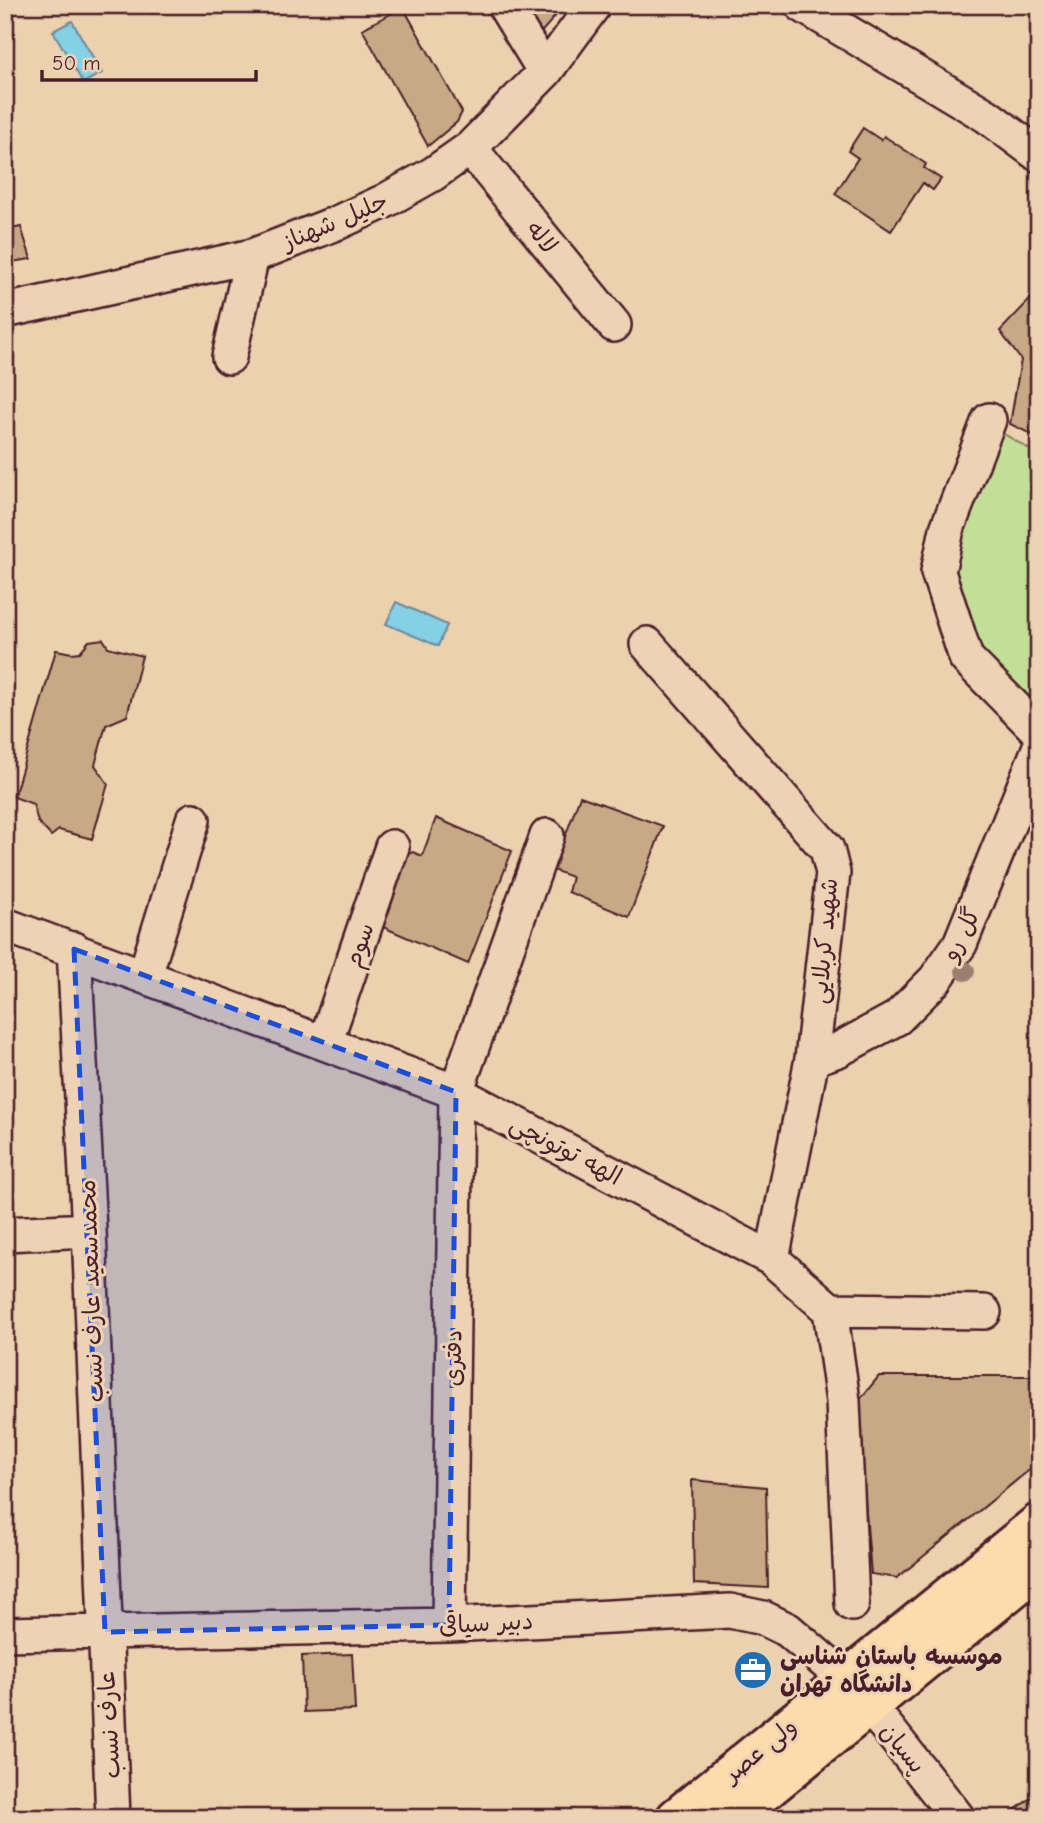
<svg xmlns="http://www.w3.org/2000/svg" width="1044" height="1823" viewBox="0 0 1044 1823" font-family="'Comic Neue','Playpen Sans Arabic',sans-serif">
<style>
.green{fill:#c3df97;stroke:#867f61;stroke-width:2}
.water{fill:#84d0e4;stroke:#6d899a;stroke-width:2}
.building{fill:#c8a985;stroke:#4a1f2b;stroke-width:2}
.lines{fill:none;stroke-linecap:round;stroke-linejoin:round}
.minor-casing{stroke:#4a1f2b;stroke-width:38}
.major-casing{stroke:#4a1f2b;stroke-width:44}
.minor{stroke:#edd2b4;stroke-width:33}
.major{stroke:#fcdcac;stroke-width:38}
.tree{fill:#9d7f6f}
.marked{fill:#1d4ed8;fill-opacity:0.2;stroke:#1d4ed8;stroke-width:5;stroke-dasharray:14 9;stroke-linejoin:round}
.labels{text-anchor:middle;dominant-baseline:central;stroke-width:6;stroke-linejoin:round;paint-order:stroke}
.street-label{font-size:24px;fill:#4a1f2b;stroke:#edd2b4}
.poi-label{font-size:24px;font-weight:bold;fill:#4a1f2b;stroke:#edd2b4;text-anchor:start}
</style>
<rect width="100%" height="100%" fill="#ecd1af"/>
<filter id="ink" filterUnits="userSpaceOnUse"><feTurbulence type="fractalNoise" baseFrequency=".0143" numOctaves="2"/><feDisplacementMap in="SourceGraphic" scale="14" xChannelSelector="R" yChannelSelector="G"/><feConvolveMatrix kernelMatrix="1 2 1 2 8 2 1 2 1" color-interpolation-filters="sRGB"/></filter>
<g filter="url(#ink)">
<path class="green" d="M999,431L1039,455V711L975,649L949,569Z"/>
<path class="water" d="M72,21L102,73L83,83L53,31Z
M396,602L447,625L438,646L386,624Z"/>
<path class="building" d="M514,5H565L538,36Z
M403,7L462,112L457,122L428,146L362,29Z
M863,128L881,140L884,136L926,164L924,168L941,179L933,190L923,183L891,231L835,194L858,158L848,151Z
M21,227L31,259L5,263V255L11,254L9,246L5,245V230Z
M1039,290V438L1010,424L1021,360L1000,331Z
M103,639L108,647L142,656L127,716L106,725L95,765L108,784L92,839L59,830L51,836L38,822L33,804L14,797L56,650L72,653L80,652L89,641Z
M580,796L663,826L629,917L568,892L572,877L553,870Z
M436,818L512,851L468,964L383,927L403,856L413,852L422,856Z
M879,1376H1039V1462L897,1578L871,1574L857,1403Z
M692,1480L766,1487L768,1588L694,1584Z
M352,1654L355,1710L304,1712L302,1656Z
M1039,1792V1818H1004Z"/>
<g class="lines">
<defs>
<path id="minor" d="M504,5L545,72
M802,5L987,116L1039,155
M470,148L614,325
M5,311L252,256L339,222L385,201L433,174L470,148L545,72L594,5
M229,357L252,256
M989,420L947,529L938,572L966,658L1039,732
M647,644L827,849L833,873L812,1059L772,1259
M5,925L456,1092L772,1259L830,1310L843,1401L852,1604
M74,949L89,1230L113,1818
M145,975L193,820
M325,1043L392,847
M812,1059L838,1050L897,1018L935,980L960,944L1039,749
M5,1234L89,1230
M830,1310L984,1312
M449,1625L456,1092L547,836
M5,1634L449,1625L730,1611L763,1618L788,1630L846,1680L888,1729L958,1818"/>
<path id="major" d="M676,1818L1039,1523
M732,1818L1039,1567"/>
</defs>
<use href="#minor" class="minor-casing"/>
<use href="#major" class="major-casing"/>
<use href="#minor" class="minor"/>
<use href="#major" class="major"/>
</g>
<circle class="tree" cx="965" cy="971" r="10"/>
</g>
<path class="marked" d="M74,949L456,1092L449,1625L105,1632Z"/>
<defs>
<symbol id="office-disc" viewBox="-11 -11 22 22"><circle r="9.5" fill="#1f6fb2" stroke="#edd2b4"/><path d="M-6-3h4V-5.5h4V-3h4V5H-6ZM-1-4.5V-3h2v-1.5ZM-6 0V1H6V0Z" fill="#fff"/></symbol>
</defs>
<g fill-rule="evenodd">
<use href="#office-disc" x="731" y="1648" width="44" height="44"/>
</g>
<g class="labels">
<g class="street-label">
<text transform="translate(335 221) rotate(-23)">جلیل شهناز</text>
<text transform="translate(542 237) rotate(51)">لاله</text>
<text transform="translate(961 934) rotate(-63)">گل رو</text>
<text transform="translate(824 941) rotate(-85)">شهید کربلایی</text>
<text transform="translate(359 945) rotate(-71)">سوم</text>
<text transform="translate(566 1150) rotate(28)">الهه توتونچی</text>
<text transform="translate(91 1291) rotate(-92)">محمدسعید عارف نسب</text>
<text transform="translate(453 1358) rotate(-89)">دفتری</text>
<text transform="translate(486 1623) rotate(-3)">دبیر سیاقی</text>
<text transform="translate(109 1725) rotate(-93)">عارف نسب</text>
<text transform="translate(903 1748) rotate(51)">پسیان</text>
<text transform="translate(760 1750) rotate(-39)">ولی عصر</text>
</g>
<g class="poi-label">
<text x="780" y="1656">موسسه باستان شناسی<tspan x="780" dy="28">دانشگاه تهران</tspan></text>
</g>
</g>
<rect width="1044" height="1823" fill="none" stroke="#edd2b4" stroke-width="28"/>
<rect x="14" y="14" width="1016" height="1795" fill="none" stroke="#4a1f2b" stroke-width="2.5" filter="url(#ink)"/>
<path d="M42 70v10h214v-10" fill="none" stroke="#4a1f2b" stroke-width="3.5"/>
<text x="52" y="70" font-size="21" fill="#4a1f2b" stroke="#edd2b4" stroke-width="5" paint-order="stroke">50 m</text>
</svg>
